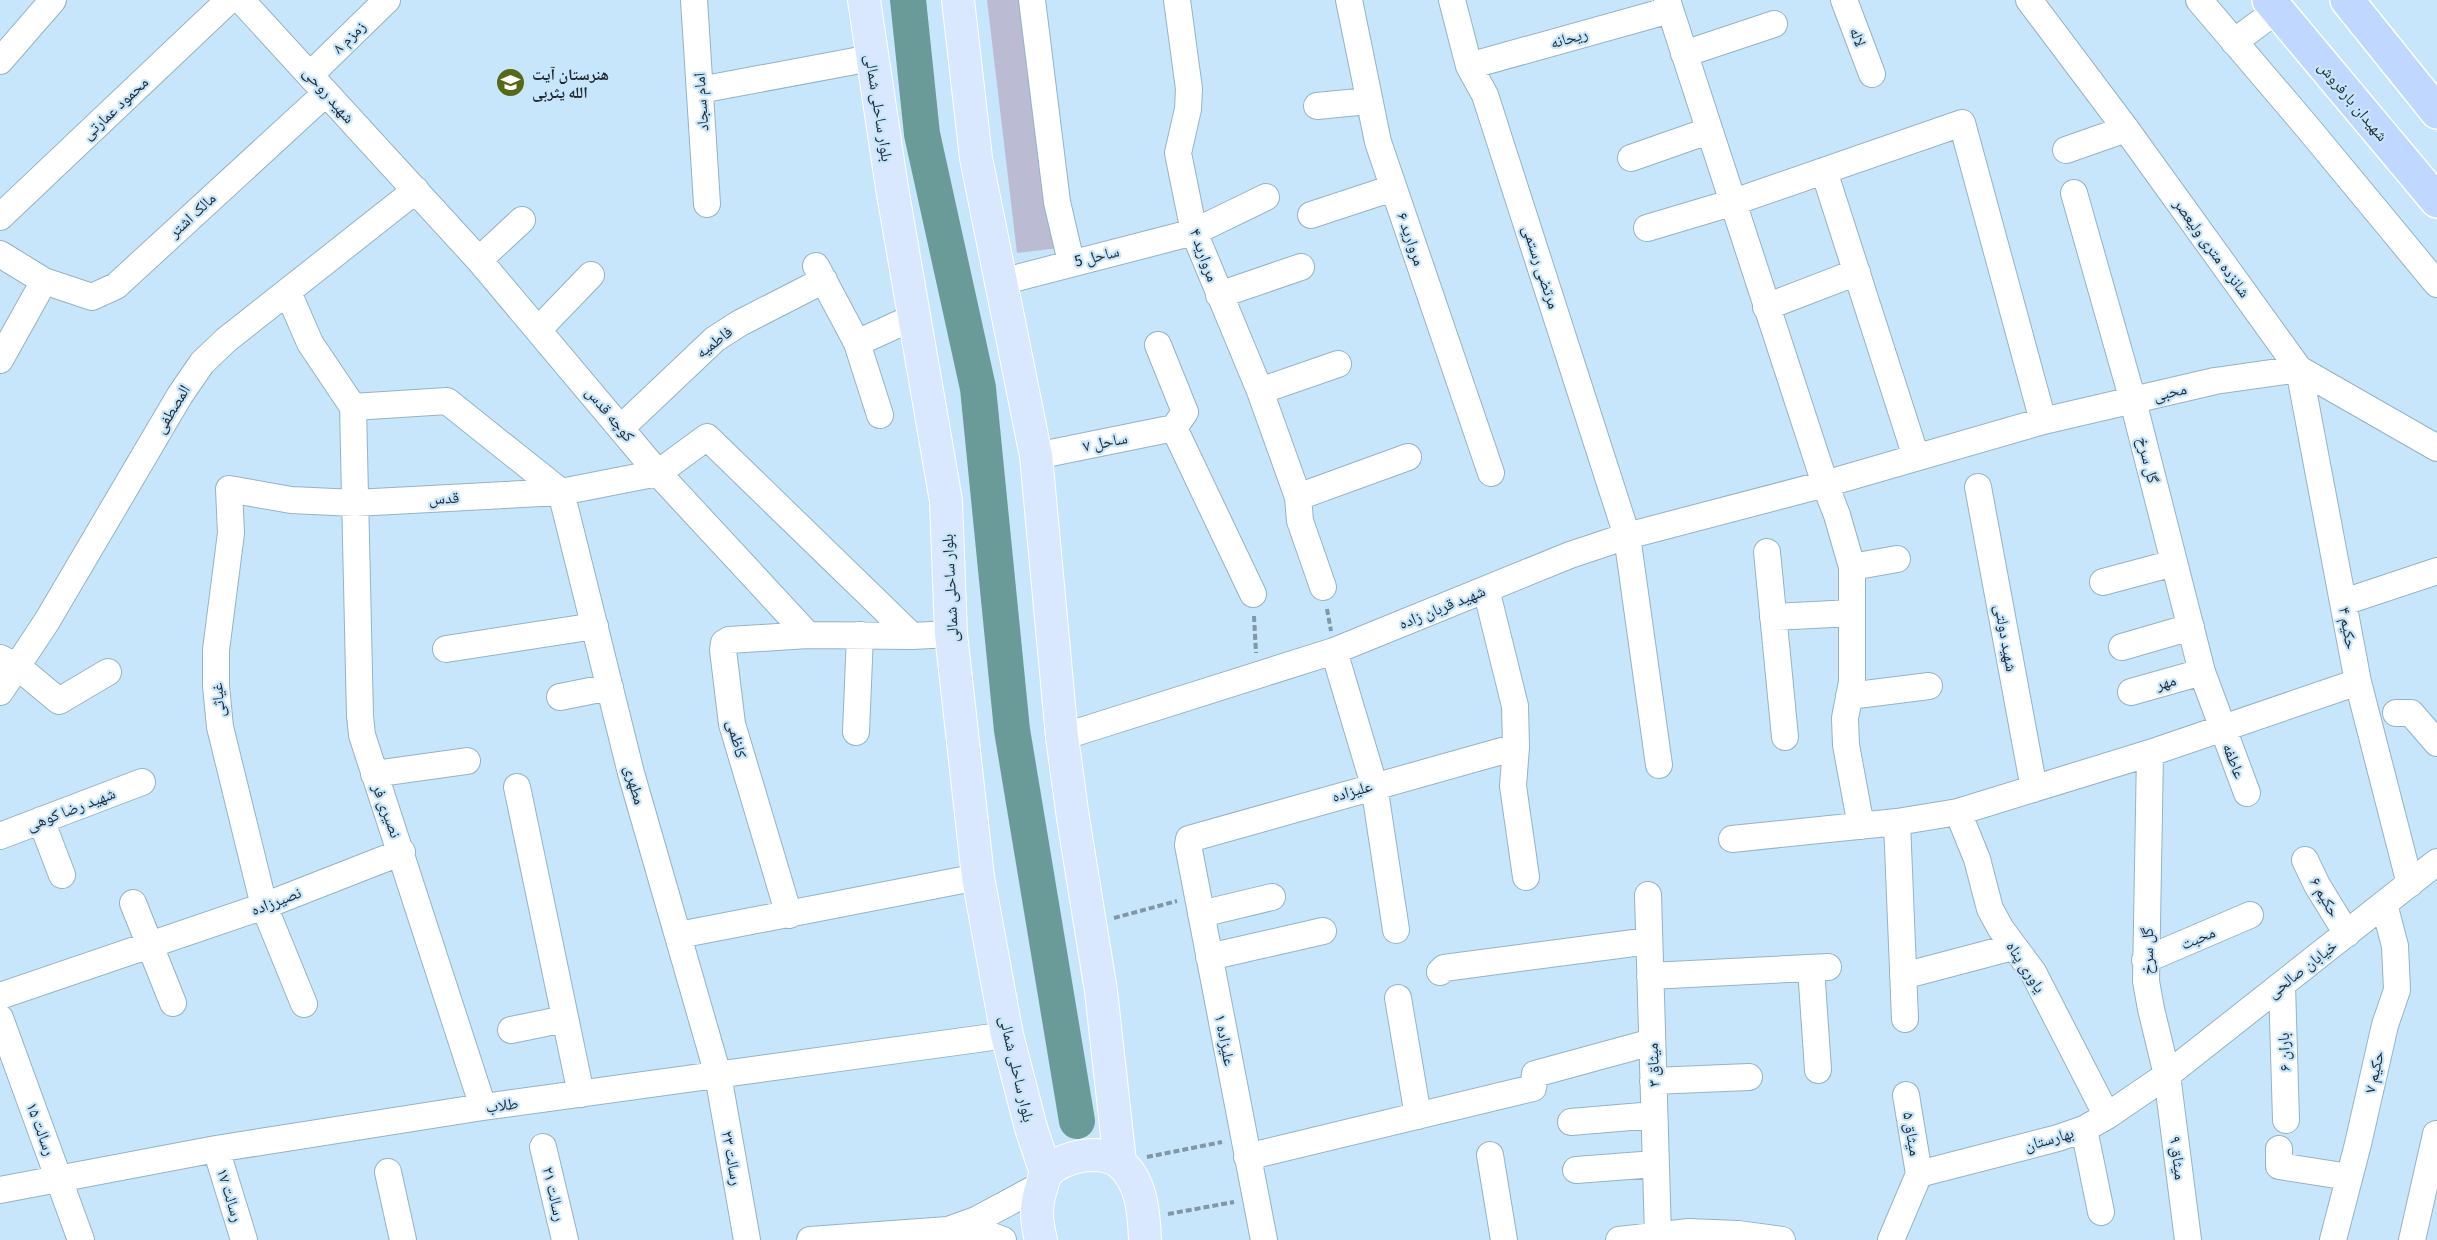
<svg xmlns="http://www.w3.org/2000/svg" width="2437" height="1240" viewBox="0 0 2437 1240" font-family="'Fira Sans Condensed','Noto Naskh Arabic',sans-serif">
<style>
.green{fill:#bbbcd3}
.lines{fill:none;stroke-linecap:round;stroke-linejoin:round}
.river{stroke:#6a9b98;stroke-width:36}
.minor-casing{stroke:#95b3c6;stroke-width:28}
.major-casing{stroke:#fff;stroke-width:34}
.highway-casing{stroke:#fff;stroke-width:36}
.path{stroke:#8097a6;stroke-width:4;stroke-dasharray:6 3;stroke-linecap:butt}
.minor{stroke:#fff;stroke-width:26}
.major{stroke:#d9e8ff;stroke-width:32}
.highway{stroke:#c0d8ff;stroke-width:33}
.labels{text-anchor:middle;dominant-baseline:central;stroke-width:4.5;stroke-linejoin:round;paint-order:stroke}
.street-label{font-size:16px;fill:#212c34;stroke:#c7e6fb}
.poi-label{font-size:16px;font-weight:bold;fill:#212c34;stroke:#c7e6fb;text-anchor:start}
</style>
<rect width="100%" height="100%" fill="#c7e6fb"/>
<path class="green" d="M987,0H1027L1059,248L1017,253Z"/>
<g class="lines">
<path class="river" d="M908,0L922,134L978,388L1012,730L1077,1121"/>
<defs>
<path id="minor" d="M241,0L479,260L658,473L808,635
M694,0L707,204
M1032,0L1057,202L1071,262
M1177,0L1189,89L1188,109L1178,153L1194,232L1260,391L1298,497L1300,521L1323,587
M1349,0L1378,142L1491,473
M1452,0L1469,66L1485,95L1627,536L1659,765
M1667,0L1825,484L1837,515L1852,567V682L1845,718L1846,745L1861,826
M1844,0L1872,74
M2029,0L2126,129L2299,369L2437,448
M2199,0L2308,128L2437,284
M2234,42L2277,10
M1684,54L1774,24
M0,61L53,0
M1469,66L1670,10
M311,74L387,0
M700,90L871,58
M1317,106L1368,101
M2066,150L2126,129
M1631,158L1708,131
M1824,171L1916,457
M2074,193L2133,401L2202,672L2247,793
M1311,215L1393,188
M0,217L229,0
M1647,228L1731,203L1962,123L2043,421
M0,254L44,281L92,297L116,286L326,93
M479,260L522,220
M816,266L857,343L914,317
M1001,282L1194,232L1266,197
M288,292L310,343L353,407L360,716L362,735L483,1107
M1219,295L1301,267
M1766,307L1857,272
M538,330L591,275
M857,343L880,415
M1158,345L1185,412L1174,428L1253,594
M0,360L44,281
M2299,369L2358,682L2410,884
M1260,391L1338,364
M353,407L447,401L561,492L631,773L718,1075L747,1240
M622,427L715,339L740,323L824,280
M1036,456L1174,428
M1978,487L2034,789
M1298,497L1408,457
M1767,552L1785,737
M1852,567L1897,559
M2103,582L2174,563
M1486,589L1515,706L1516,747L1513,786L1526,877
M2344,602L2437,571
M1773,617L1852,613
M2122,647L2191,627
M446,649L595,626
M1334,651L1374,785L1396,930
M0,658L18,667L59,701L108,672
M0,692L47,621L180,395L202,363L226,340L416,190
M2131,692L2202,672
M1849,696L1929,686
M560,697L610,687
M2396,713H2411L2437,743
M856,732L860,635
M1062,737L1334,651L1570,555L1627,536L1825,484L2043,421L2215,381L2299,369
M2150,753L2146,981L2151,1009L2167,1075L2188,1240
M374,774L467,761
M517,787L581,1094
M1958,812L1977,859L1990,909L2001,929L2033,972L2107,1116
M41,820L62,875
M1897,822L1905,1019
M0,836L142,782
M1732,839L1897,822L1958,812L2150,753L2358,682
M2305,860L2317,885L2347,934
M1648,895L1658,1235
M133,903L173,1003
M1201,914L1272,897
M789,915L732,724L723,650L724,643L729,640L808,635L912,636L951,634
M679,935L978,877
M1209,957L1323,931
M2145,960L2250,915
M1811,968L1818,1070
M1440,972L1444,968L1649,941
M1650,976L1828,967
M1903,976L2013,947
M2282,985L2286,1120
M0,996L264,906L402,852
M1398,998L1418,1116
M304,1004L264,906L220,727L216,686V650L231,533L229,489L291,500L355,503L561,492L658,473L707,437L912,636
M0,1018L81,1240
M511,1030L565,1019
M1653,1081L1749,1077
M1571,1122L1654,1115
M2084,1129L2101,1212
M543,1147L565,1240
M216,1149L244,1240
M2279,1149V1166L2349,1177
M1490,1155L1504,1240
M1247,1157L1533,1088L1535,1074L1652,1042
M1576,1170L1655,1164
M388,1172L403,1240
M1919,1174L2058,1138L2084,1129L2107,1116L2167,1075L2437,862
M0,1190L216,1149L483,1107L1007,1035
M951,1229L976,1220L1043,1184
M810,1240L948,1230L987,1234L1003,1240
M1264,1240L1188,845L1189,839L1516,747
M1619,1240L1689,1232L1738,1234L1782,1240
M1891,1240L1919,1174L1906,1095
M2333,1240L2358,1144L2385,1025L2397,990L2395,946L2384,904
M2412,1240L2436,1134"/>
<path id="major" d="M864,0L892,188L946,501L951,634L978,877L1007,1035L1031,1128L1046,1173
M958,0L976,158L1036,456L1062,737L1073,818L1101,991L1120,1162
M1041,1240C1036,1221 1035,1205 1042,1186C1043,1182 1044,1176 1047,1173C1061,1156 1102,1148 1120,1163C1142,1181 1144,1214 1145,1240"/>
<path id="highway" d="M2269,0L2437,201
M2347,0L2437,112"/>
</defs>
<use href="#minor" class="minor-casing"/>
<use href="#major" class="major-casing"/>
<use href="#highway" class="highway-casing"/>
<path class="path" d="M1327,609L1331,631
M1254,616L1256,653
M1114,918L1177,901
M1147,1157L1222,1142
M1168,1214L1234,1202"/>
<use href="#minor" class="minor"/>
<use href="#major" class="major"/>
<use href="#highway" class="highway"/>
</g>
<defs>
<symbol id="school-disc" viewBox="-11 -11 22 22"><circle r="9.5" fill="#556916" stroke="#c7e6fb"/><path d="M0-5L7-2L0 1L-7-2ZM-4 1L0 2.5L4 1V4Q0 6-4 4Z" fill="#fff"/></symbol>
</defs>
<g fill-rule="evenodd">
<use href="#school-disc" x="494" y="66" width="33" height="33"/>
</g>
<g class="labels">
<g class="street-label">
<text transform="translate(349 37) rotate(-44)">زمزم ۸</text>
<text transform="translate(1858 37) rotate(70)">لاله</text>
<text transform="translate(1569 38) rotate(-16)">ریحانه</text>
<text transform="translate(329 95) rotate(49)">شهید روحی</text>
<text transform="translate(2353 101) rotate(50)">شهیدان بارفروش</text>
<text transform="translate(701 102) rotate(-94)">امام سجاد</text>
<text transform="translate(115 108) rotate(-43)">محمود عمارتی</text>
<text transform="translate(879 108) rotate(81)">بلوار ساحلی شمالی</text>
<text transform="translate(192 215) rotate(-43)">مالک اشتر</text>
<text transform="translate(1411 239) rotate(71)">مروارید ۶</text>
<text transform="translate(2212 248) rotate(54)">شانزده متری ولیعصر</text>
<text transform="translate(1204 255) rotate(70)">مروارید ۴</text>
<text transform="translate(1097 256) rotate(-14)">ساحل 5</text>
<text transform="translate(1541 267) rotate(72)">مرتضی رستمی</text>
<text transform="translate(714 342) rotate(-37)">فاطمیه</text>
<text transform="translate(2170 392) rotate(-13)">محبی</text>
<text transform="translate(172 409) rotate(-59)">المصطفی</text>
<text transform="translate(610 414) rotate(50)">کوچه قدس</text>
<text transform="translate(1105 442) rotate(-11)">ساحل ۷</text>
<text transform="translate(2148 460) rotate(76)">گل سرخ</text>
<text transform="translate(444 498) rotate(-3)">قدس</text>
<text transform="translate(950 588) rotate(-93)">بلوار ساحلی شمالی</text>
<text transform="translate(1442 607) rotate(-22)">شهید قربان زاده</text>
<text transform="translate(2348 628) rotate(80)">حکیم ۴</text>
<text transform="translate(2006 638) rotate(80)">شهید دولتی</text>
<text transform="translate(2166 682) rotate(-15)">مهر</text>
<text transform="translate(218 700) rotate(-94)">غیاثی</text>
<text transform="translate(737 739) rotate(76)">کاظمی</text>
<text transform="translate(2234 761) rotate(69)">عاطفه</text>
<text transform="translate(635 785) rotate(75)">مطهری</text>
<text transform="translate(1352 791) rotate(-16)">علیزاده</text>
<text transform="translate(71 809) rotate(-21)">شهید رضا کوهی</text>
<text transform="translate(387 811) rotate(70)">نصیری فر</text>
<text transform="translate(2325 897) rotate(60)">حکیم ۶</text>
<text transform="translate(276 901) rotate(-21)">نصیرزاده</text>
<text transform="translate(2198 938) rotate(-23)">محبت</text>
<text transform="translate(2147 951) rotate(-90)">گل سرخ</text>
<text transform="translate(2026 967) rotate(57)">یاوری پناه</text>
<text transform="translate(2302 969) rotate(-38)">خیابان صالحی</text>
<text transform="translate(1225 1040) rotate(79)">علیزاده ۱</text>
<text transform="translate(2284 1052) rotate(-92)">باران ۶</text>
<text transform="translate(1653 1065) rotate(-92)">میثاق ۳</text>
<text transform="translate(1017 1069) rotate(77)">بلوار ساحلی شمالی</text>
<text transform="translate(2374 1072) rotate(-77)">حکیم ۷</text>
<text transform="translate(502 1105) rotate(-8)">طلاب</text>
<text transform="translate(41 1129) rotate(70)">رسالت ۱۵</text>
<text transform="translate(1912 1134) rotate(81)">میثاق ۵</text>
<text transform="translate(2049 1139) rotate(-16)">بهارستان</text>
<text transform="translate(732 1158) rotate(80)">رسالت ۲۳</text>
<text transform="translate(2178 1158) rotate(83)">میثاق ۹</text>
<text transform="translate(554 1194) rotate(77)">رسالت ۲۱</text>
<text transform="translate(230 1195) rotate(73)">رسالت ۱۷</text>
</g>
<g class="poi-label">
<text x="532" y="74">هنرستان آیت<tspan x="532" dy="18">الله یثربی</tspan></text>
</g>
</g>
</svg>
